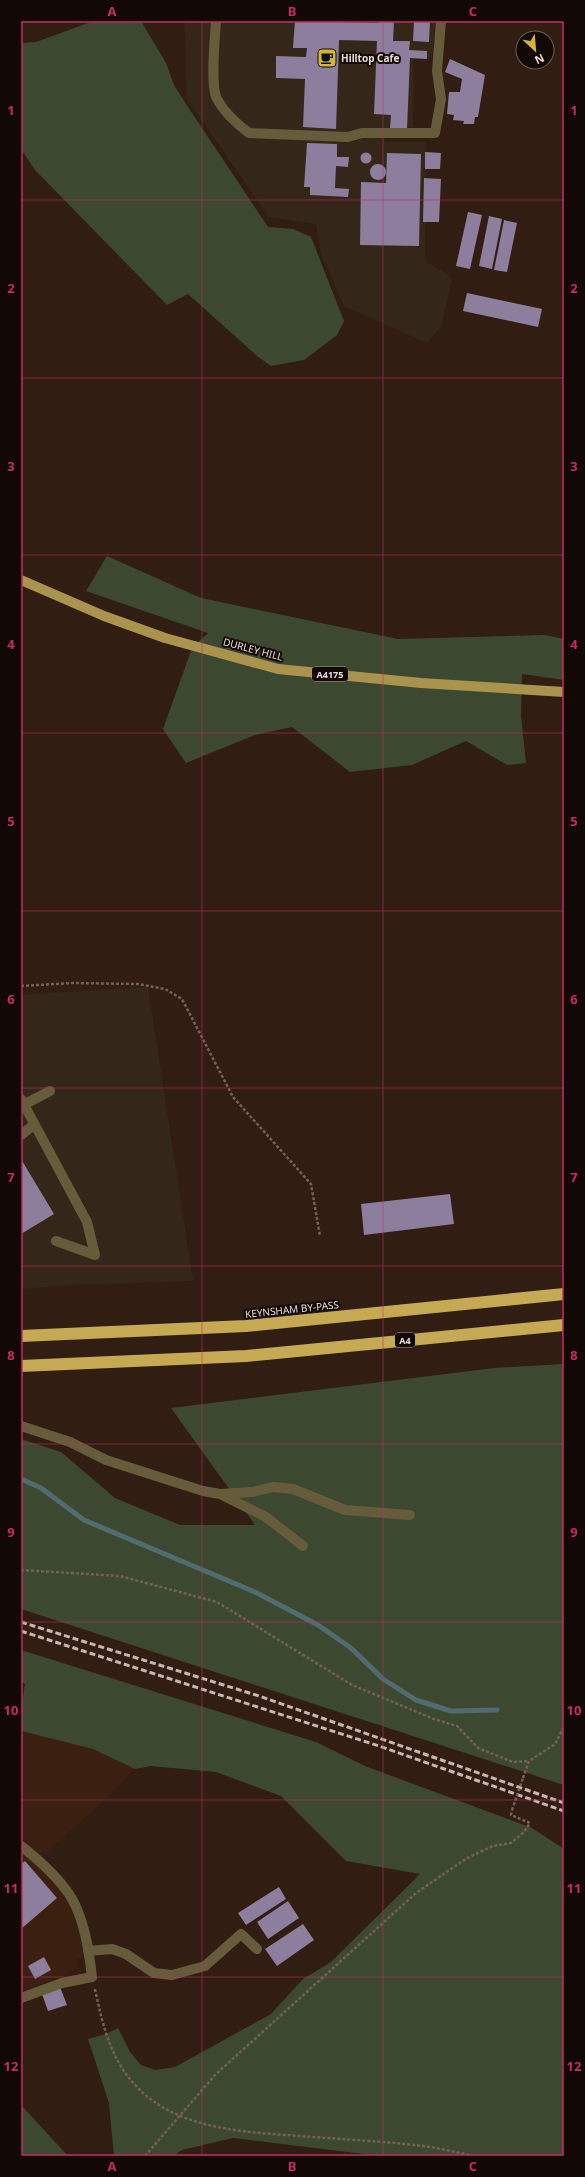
<svg xmlns="http://www.w3.org/2000/svg" width="585" height="2177" viewBox="0 0 585 2177" font-family="'Noto Sans',sans-serif">
<style>
.commercial{fill:#342719}
.built{fill:#3b2012}
.green{fill:#3d4830}
.lines{fill:none;stroke-linecap:round;stroke-linejoin:round}
.stream{stroke:#506c71;stroke-width:5}
.building{fill:#8d7e9e}
.path{stroke:#736157;stroke-width:2.5;stroke-dasharray:3 2;stroke-linecap:butt}
.minor{stroke:#665c3b;stroke-width:10}
.major{stroke:#aa944d;stroke-width:10}
.highway{stroke:#c5aa53;stroke-width:12}
.rail{stroke:#c7b7b0;stroke-width:3;stroke-dasharray:6 3;stroke-linecap:butt}
.path-bridge{stroke:#736157;stroke-width:2.5;stroke-dasharray:3 2;stroke-linecap:butt}
.grid{fill:none;stroke:#c62c67;stroke-width:1;stroke-opacity:0.55}
.labels{text-anchor:middle;dominant-baseline:central;stroke-width:4;stroke-linejoin:round;paint-order:stroke}
.shield{fill:#120906;stroke:#aa9d98;stroke-width:1}
.shield-label{font-size:9px;font-weight:bold;fill:#ebddd6}
.poi-label{font-size:10px;font-weight:bold;fill:#ebddd6;stroke:#120906;text-anchor:start}
.street-label{font-size:10px;fill:#ebddd6;stroke:#120906}
.neatline{fill:none;stroke:#c62c67;stroke-width:1.5}
.grid-label{font-size:13px;text-anchor:middle;font-weight:bold;fill:#c62c67}
</style>
<rect width="100%" height="100%" fill="#311d12"/>
<path class="commercial" d="M185,21H436L432,58L414,60L413,127L382,129L385,142H426L425,260L452,278L441,327L427,343L344,306L321,253L316,224L269,217L186,98Z
M148,987L193,1281L71,1285L21,1289V995Z"/>
<path class="built" d="M21,1731L93,1749L135,1769L108,1797L41,1857L81,1910L97,1956L77,1959L78,1965L72,1972L21,1992Z"/>
<path class="green" d="M94,21H141L166,63L174,85L186,104L268,227L293,229L311,237L344,321L337,335L304,360L271,366L257,356L188,294L167,305L35,170L21,149V43L36,42Z
M107,556L201,598L398,639L545,635L564,639V680L522,674L521,716L526,763L507,765L466,741L412,765L350,772L292,727L255,735L186,763L163,729L192,648L208,633L86,591Z
M564,1364V1785L21,1609V1439L61,1452L115,1498L180,1525H255L171,1408L494,1368Z
M21,1650L316,1742L365,1766L532,1828L564,1849V2156H380L233,2138L182,2150L173,2156H114L109,2103L88,2039L106,2034L118,2028L130,2052L141,2065L155,2070L175,2067L271,2014L303,1979L331,1962L420,1874L346,1861L281,1796L216,1772L151,1766L135,1769L93,1749L21,1731V1710L25,1684L21,1682Z
M21,2105L68,2156H21Z"/>
<g class="lines">
<path class="stream" d="M21,1479L41,1488L84,1520L255,1592L318,1625L351,1648L383,1679L416,1700L451,1711L497,1710"/>
</g>
<path class="building" d="M295,21L378,23V21H394L393,41H410L409,50L427,51V59L410,58L407,129H390L391,115L374,114L377,41L339,40L336,129L303,127L305,79L276,78V56L306,57L307,48H293Z
M414,21H430L429,42L413,41Z
M450,59L485,75L478,117H475L474,124H463L464,121L453,120L454,115L447,114L449,92H460L462,79L445,72Z
M307,143L337,144V157H349L348,167L336,166L335,188L349,189L348,197L310,195V187H304Z
M425,152L441,153L440,169H425Z
M360.5 158a5.5 5.5 0 1 1 11 0a5.5 5.5 0 1 1-11 0Z
M387,153L421,154L419,246L360,245L361,182L386,183Z
M370 172a8 8 0 1 1 16 0a8 8 0 1 1-16 0Z
M424,178L441,179L439,222H423Z
M468,212L482,215L470,269L456,266Z
M489,216L502,219L492,269L479,266Z
M504,220L517,223L507,272L494,270Z
M467,293L542,309L538,327L463,311Z
M21,1159L54,1214L21,1234Z
M450,1194L454,1224L364,1235L361,1204Z
M25,1861L57,1898L21,1929V1864Z
M279,1887L286,1899L246,1925L238,1913Z
M288,1901L299,1918L268,1939L257,1922Z
M303,1924L314,1940L277,1966L265,1949Z
M44,1957L51,1970L35,1979L28,1966Z
M60,1987L67,2005L48,2011L42,1994Z"/>
<g class="lines">
<path class="path" d="M21,986L72,983L138,984L165,989L182,999L233,1097L311,1184L320,1236
M21,1570L120,1576L217,1602L352,1685L434,1719L457,1726L478,1748L513,1762L529,1761
M523,1778L529,1761L555,1744L564,1727
M95,1989C103,2027 111,2062 140,2090C181,2130 246,2132 300,2136C338,2139 377,2141 415,2145C435,2147 455,2152 474,2156
M145,2156L215,2075L416,1893L467,1858L493,1846L511,1843L524,1832L530,1823L511,1815L512,1810"/>
<path class="minor" d="M216,21C215,37 210,86 217,99C224,112 237,124 249,133L348,137L362,133H435L441,99L437,71L441,21
M21,1099L87,1222L95,1255
M25,1104L50,1091
M21,1135L34,1125
M56,1241L95,1255
M21,1426L70,1442L106,1460L203,1491L220,1494L252,1492L273,1487L293,1489L345,1510L410,1515
M222,1495L266,1517L303,1546
M21,1846C39,1860 56,1875 69,1894C84,1916 89,1951 92,1977L62,1983L21,1998
M88,1951L112,1949L126,1954L154,1973L172,1975L205,1966L241,1934L257,1949"/>
<path class="major" d="M21,580L104,616L165,638L278,669L421,683L564,692"/>
<path class="highway" d="M21,1336L246,1326L564,1294
M21,1366L246,1356L564,1325"/>
<path class="rail" d="M21,1622L259,1696L564,1803
M21,1631L379,1746L564,1811"/>
<path class="path-bridge" d="M512,1810L523,1778"/>
</g>
<path class="grid" d="M202,21V2156M383,21V2156M21,200H564M21,378H564M21,555H564M21,733H564M21,911H564M21,1088H564M21,1266H564M21,1444H564M21,1622H564M21,1800H564M21,1977H564"/>
<defs>
<symbol id="cafe-square" viewBox="-11 -11 22 22"><rect x="-9" y="-9" width="18" height="18" rx="4" fill="#d3b635" stroke="#120906"/><path d="M-5.5-4.5H6V0H3Q3 3.5 0 3.5H-2.5Q-5.5 3.5-5.5 0ZM3-3.2v2h1.7v-2ZM-6 4.5H4V6H-6Z" fill="#111"/></symbol>
</defs>
<g fill-rule="evenodd">
<use href="#cafe-square" x="316" y="47" width="22" height="22"/>
</g>
<g class="labels">
<g class="shield">
<rect x="312" y="667" width="36" height="14" rx="3"/>
<rect x="395" y="1333" width="20" height="14" rx="3"/>
</g>
<g class="shield-label">
<text x="330" y="674">A4175</text>
<text x="405" y="1340">A4</text>
</g>
<g class="poi-label">
<text x="341" y="58">Hilltop Cafe</text>
</g>
<g class="street-label">
<text transform="translate(253 649) rotate(15)">DURLEY HILL</text>
<text transform="translate(292 1309) rotate(-6)">KEYNSHAM BY-PASS</text>
</g>
</g>
<rect width="585" height="2177" fill="none" stroke="#120906" stroke-width="44"/>
<g transform="translate(535 50) rotate(154)"><circle r="19" fill="#120906" stroke="#695e59"/>
<path d="M0-3L7 15L0 10L-7 15Z" fill="#d3b635"/>
<text y="-6" font-size="11" font-weight="bold" text-anchor="middle" fill="#ebddd6">N</text>
</g>
<rect x="22" y="22" width="541" height="2133" class="neatline"/>
<g class="grid-label">
<text x="112" y="16">A</text>
<text x="292" y="16">B</text>
<text x="473" y="16">C</text>
<text x="11" y="115">1</text>
<text x="574" y="115">1</text>
<text x="11" y="293">2</text>
<text x="574" y="293">2</text>
<text x="11" y="471">3</text>
<text x="574" y="471">3</text>
<text x="11" y="649">4</text>
<text x="574" y="649">4</text>
<text x="11" y="826">5</text>
<text x="574" y="826">5</text>
<text x="11" y="1004">6</text>
<text x="574" y="1004">6</text>
<text x="11" y="1182">7</text>
<text x="574" y="1182">7</text>
<text x="11" y="1360">8</text>
<text x="574" y="1360">8</text>
<text x="11" y="1537">9</text>
<text x="574" y="1537">9</text>
<text x="11" y="1715">10</text>
<text x="574" y="1715">10</text>
<text x="11" y="1893">11</text>
<text x="574" y="1893">11</text>
<text x="11" y="2071">12</text>
<text x="574" y="2071">12</text>
<text x="112" y="2171">A</text>
<text x="292" y="2171">B</text>
<text x="473" y="2171">C</text>
</g>
</svg>
